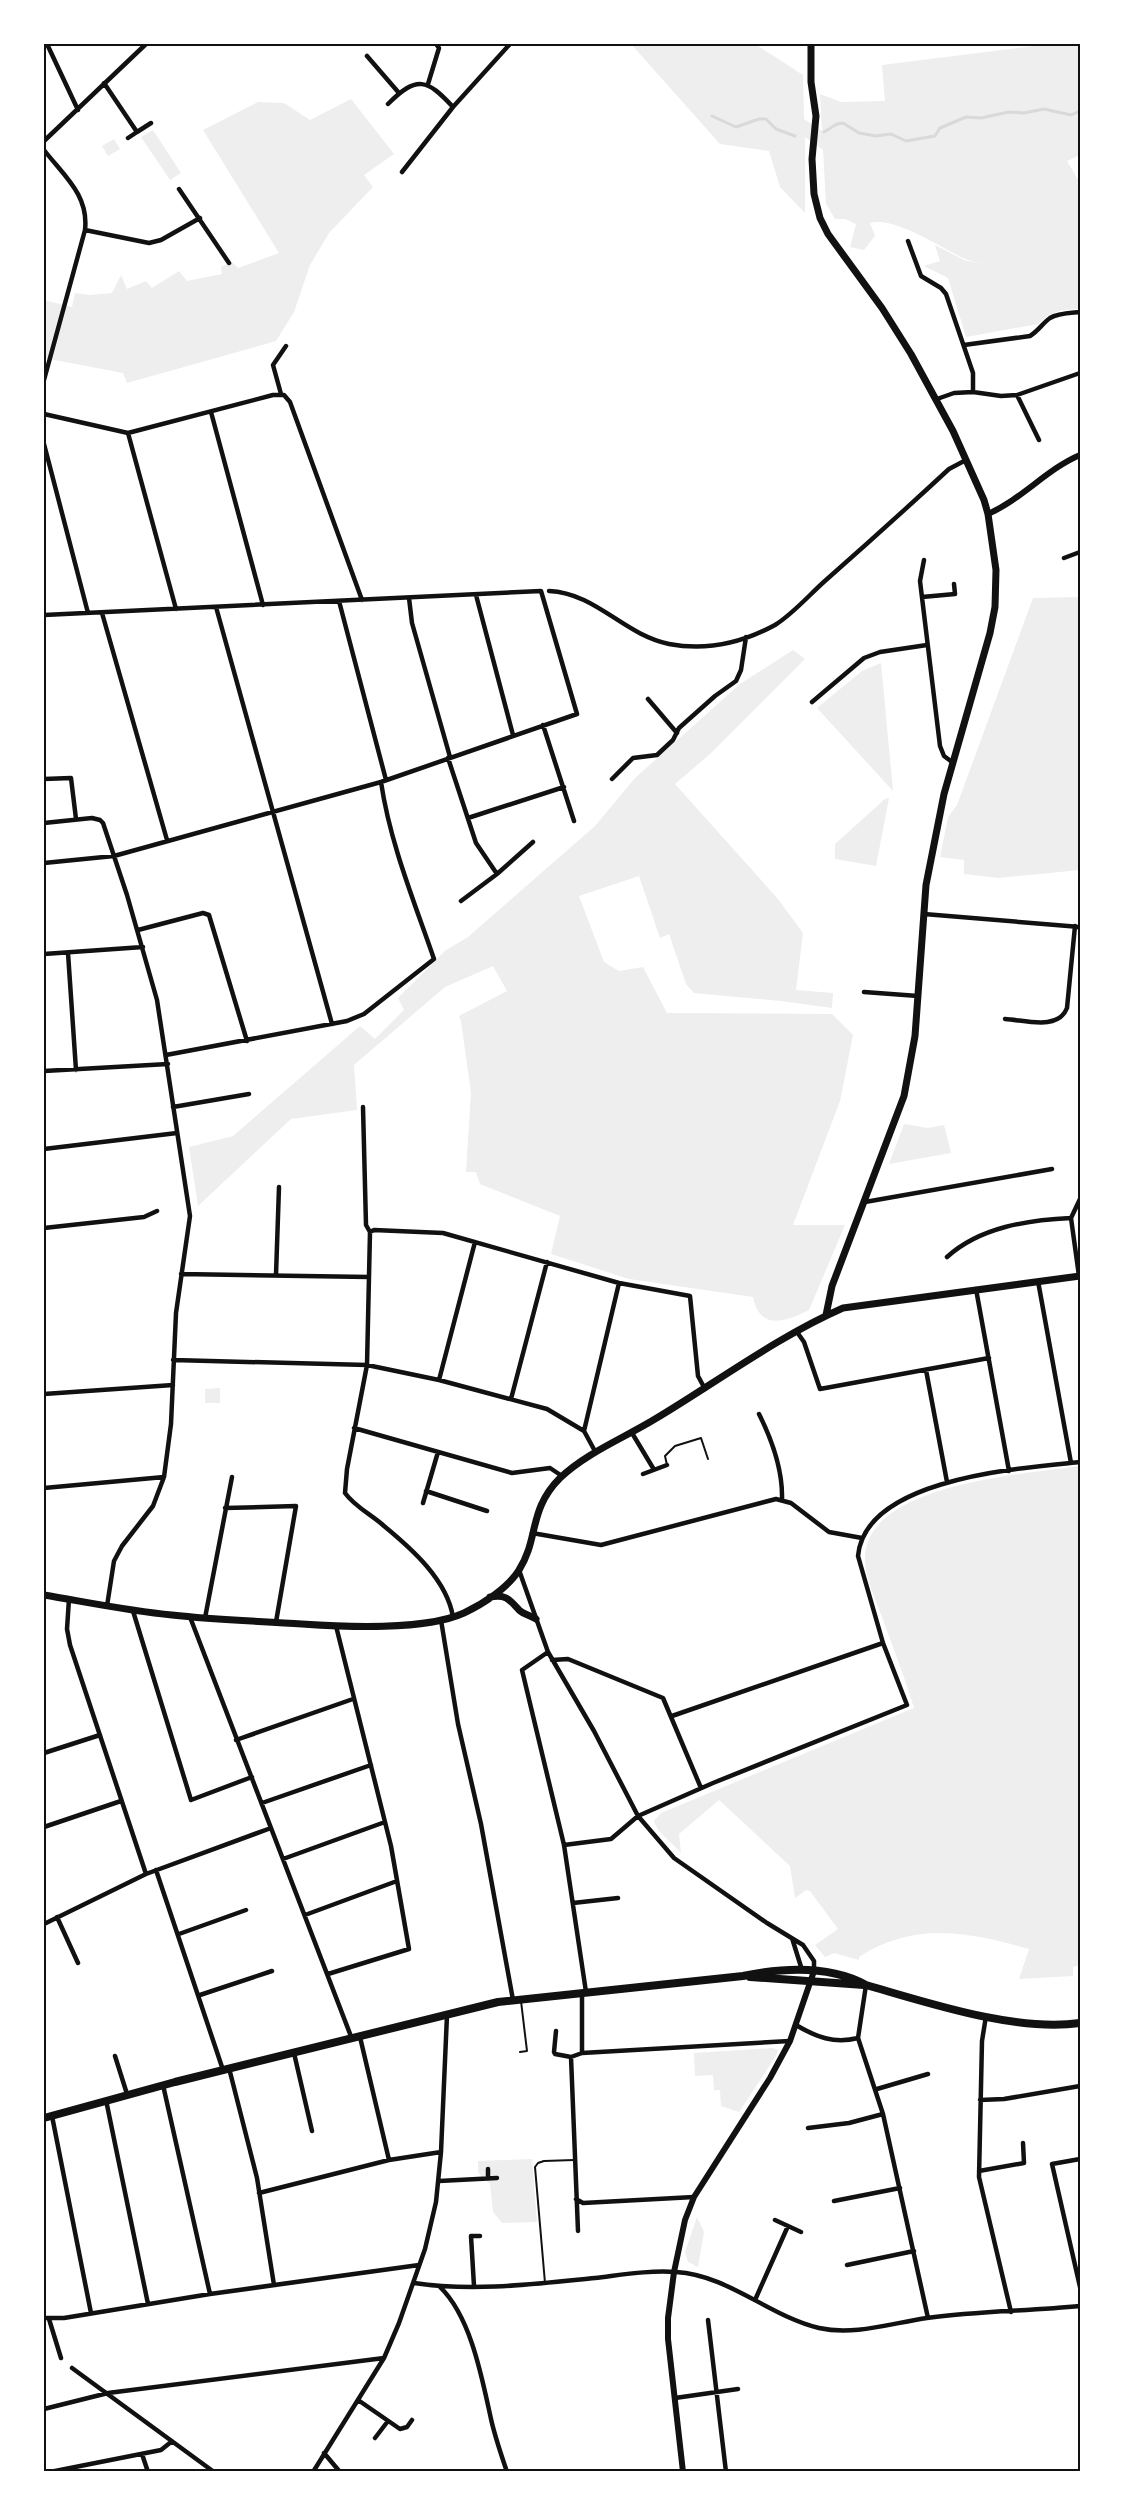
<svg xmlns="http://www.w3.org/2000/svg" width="1124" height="2515" viewBox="0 0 1124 2515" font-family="'Noto Sans',sans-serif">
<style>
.green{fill:#eee}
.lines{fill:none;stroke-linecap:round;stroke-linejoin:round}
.stream{stroke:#d9d9d9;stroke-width:3}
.service{stroke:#111;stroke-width:2}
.minor{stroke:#111;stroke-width:4.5}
.tertiary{stroke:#111;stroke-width:6}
.secondary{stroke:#111;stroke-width:7}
.primary{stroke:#111;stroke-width:8}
.neatline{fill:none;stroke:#111;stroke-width:2}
</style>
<rect width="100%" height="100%" fill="#fff"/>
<path class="green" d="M631,44H755L803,75L804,119L822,131L820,94L841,102L885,101L882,65L1049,44H1080V155L1067,161L1080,183V309L1062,310L1049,315L1038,324L966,337L948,278L924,266L940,261L935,245L964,260L986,265C978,263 970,261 963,258C940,247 894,216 870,223L875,236L864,250L850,247L856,224L845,219H835L826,204L823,150L805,137V213L780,187L769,151L720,144Z
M351,99L394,154L364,175L373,187L329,233L310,265L294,312L276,341L127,383L123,373L44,358V300L72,307L75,293L90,295L112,293L121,275L127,289L146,281L152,288L179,271L187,281L222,274L221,267L232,262L238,268L279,253L203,130L258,102L284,103L310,120Z
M153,130L181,173L170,180L141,137Z
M114,139L120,149L108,156L102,146Z
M1080,597V870L999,878L964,874V860L940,857L948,817L957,805L1033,598Z
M793,650L805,659L709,755L675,784L778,899L803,933L796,990L833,993L832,1008L781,1001L694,993L686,984L669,934L660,938L639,876L579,896L604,962L619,971L643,967L667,1013L832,1014L853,1035L840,1101L793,1225H845L809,1310C787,1321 760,1332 753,1297L629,1279L551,1254L560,1216L480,1184L476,1172H466L471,1093L461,1021L459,1016L507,991L493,966L445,987L354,1065L357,1110L291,1119L198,1206L189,1147L233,1136L360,1026L375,1039L404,1010L398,998L446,950L468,937L595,826L635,778L740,684Z
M881,663L893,791L817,708L862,671Z
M889,798L876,866L835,859V844L885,799Z
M904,1124L928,1128L944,1125L951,1153L889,1164Z
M220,1388V1403H205V1389Z
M1080,1466V1965L1073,1967V1976L1019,1979L1029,1949C969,1932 914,1921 859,1957V1960L834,1953L825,1957L815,1945L838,1929L810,1891L806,1890L795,1898L790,1866L719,1800L679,1834L681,1853L658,1830L654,1821L661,1813L914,1708C904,1675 891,1642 879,1609C873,1593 864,1573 865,1556C869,1483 1027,1474 1080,1466Z
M773,2048L778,2050L776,2056L739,2112L721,2106L720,2090H714L713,2075L695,2076L694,2053Z
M532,2159L537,2222L502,2223L493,2212L490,2184L478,2173V2161Z
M697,2217L704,2232L698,2267L688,2262L685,2252Z"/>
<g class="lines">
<path class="stream" d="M712,116L736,127L759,119H766L776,129L795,136
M824,132L837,124L843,123L859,133L876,136L891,134L906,141L935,136L940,128L966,117L981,118L1009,112L1024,113L1044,109L1071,115L1080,111"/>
<path class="service" d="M667,1465L665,1456L675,1446L701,1438L708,1459
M520,2052L527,2051L521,2001
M545,2283L535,2167L538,2163L544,2161L574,2160"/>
<path class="minor" d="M47,44L78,110
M367,56L399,93
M104,83L137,132L151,123
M428,84L439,48L436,44
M388,104C417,75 427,79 453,107
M128,138L137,132
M44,141L146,44
M44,150C64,176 89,195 85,230L44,380
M402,172L453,107L510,44
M179,189L229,263
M85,230L149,243L161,240L200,218
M908,241L921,276L941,288L946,294L973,373V392
M964,345L1030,336C1038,331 1043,323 1050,318C1058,313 1071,313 1080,312
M281,394L273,365L286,346
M1017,395L1039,440
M937,399L954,393L973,392L1001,396L1017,395L1080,373
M211,412L263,605
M44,414L128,433L273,395H284L290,402L362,600
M128,433L176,609
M44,444L88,613
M1064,558L1080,552
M924,560L920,581L940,746L944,756L952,762
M549,591C596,593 624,635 669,644C706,651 742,643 775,625C793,614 810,594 826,580C868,543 909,506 949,469L966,460
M476,595L513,735
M922,597L955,594L954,584
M409,598L412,623L450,757
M339,601L386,780
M216,607L332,1024
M102,613L167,840
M44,615L541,591L577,714L381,782L114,856L44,863
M648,699L677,733
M812,702L864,658L880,652L927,645
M543,725L574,821
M448,758L476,843L497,874
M44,779L71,778L76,819
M612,779L633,758L657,755L673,740L679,728L715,696L736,681L741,670L746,637
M468,818L564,787
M44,823L92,818L100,820L103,823L127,895L157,1000L190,1216L176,1313L171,1424L164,1477L153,1506L122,1546L114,1561L107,1606
M461,901L497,874L533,842
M924,914L1080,927
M138,930L203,913L209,915L247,1041
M68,953L76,1070
M44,954L143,947
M864,992L918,996
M1005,1019C1025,1020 1058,1031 1067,1008L1075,926
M166,1055L347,1021L364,1014L434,959C414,901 390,843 381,782
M44,1071L168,1064
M173,1107L249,1094
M363,1107L366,1225L370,1232L367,1365L347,1469L345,1493C355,1507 372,1515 384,1526C412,1549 447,1580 453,1617
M44,1149L177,1133
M865,1202L1052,1169
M44,1228L144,1217L157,1211
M370,1232L374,1230L443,1233L619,1283L690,1296L698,1376L705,1389
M947,1257C980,1227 1028,1220 1071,1218
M181,1274L369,1277
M276,1275L279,1187
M1079,1276L1071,1218L1080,1199
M1038,1281L1071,1463
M976,1289L1009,1471
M797,1332L804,1342L820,1389L989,1358
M173,1360L367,1365L439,1380L547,1409L584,1431
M926,1370L947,1482
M439,1380L475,1242
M44,1394L173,1385
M511,1399L547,1262
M759,1414C772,1440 783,1470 782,1500
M354,1428L512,1473L550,1468L562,1476
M632,1433L653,1468
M596,1453L584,1431L619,1283
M643,1474L667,1465
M44,1488L164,1477
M426,1491L487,1511
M423,1503L438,1452
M225,1508L296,1506L276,1622
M532,1533L601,1545L776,1499L791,1503L829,1532L862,1538
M519,1570L548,1652L594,1731L638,1816L674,1858L767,1923L803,1945L814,1961V1971
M69,1599L67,1629L70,1645L146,1874
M133,1611L191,1800L252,1777
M190,1617L352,2039
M205,1618L232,1477
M441,1620L458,1724L481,1824L513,2000
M548,1652L522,1670L564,1845L586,1992
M552,1660L568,1659L663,1698L701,1788
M672,1716L883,1643
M236,1740L353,1699
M44,1753L100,1735
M262,1803L371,1765
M44,1827L121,1801
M564,1845L611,1839L638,1816L713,1783L907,1705L883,1643L858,1556C865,1478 1021,1468 1080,1462
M283,1859L385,1822
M156,1870L223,2070
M573,1903L618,1898
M305,1915L397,1881
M57,1917L78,1963
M44,1924L146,1874L271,1828
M179,1934L246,1910
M792,1938L802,1970
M328,1974L409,1949L391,1846L336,1626
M866,1985L858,2038L883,2114L928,2318
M200,1995L272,1971
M986,2016L982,2041L979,2177L1011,2312
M796,2025C816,2037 834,2044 858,2038
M556,2031L554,2052L555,2054L571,2057L582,2053L790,2041
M360,2037L389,2160
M294,2053L312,2131
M582,2053V1992
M115,2056L127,2094
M571,2057L578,2231
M229,2068L257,2178L274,2285
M163,2085L210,2294
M877,2089L928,2074
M106,2100L148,2304
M980,2100L1004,2099L1080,2086
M52,2116L91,2313
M808,2128L849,2123L883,2114
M1080,2159L1052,2164L1080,2287
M488,2169V2178
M979,2171L1024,2163L1023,2143
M439,2181L497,2178
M259,2193L389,2160L441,2152
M576,2199L583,2203L694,2197
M834,2201L900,2188
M775,2220L801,2232
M847,2265L914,2251
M414,2283C473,2292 535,2284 595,2278C621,2275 649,2270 676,2272C728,2275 769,2316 819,2328C854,2336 892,2323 927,2318C977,2311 1030,2311 1080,2306
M474,2286L471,2236H480
M440,2287C471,2317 482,2378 491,2419C495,2437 501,2454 507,2472
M755,2300L788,2226
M44,2318H64L210,2294L419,2265
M49,2319L61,2358
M708,2320L726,2472
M72,2368L214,2472
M675,2398L738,2389
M358,2400L400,2429L407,2427L412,2420
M44,2409L108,2393L384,2358
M375,2438L388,2421
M324,2453L340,2472
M142,2454L148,2472
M50,2472L161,2450L171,2442
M313,2472L384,2358L399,2323L425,2249L436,2202L441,2152L447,2015"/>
<path class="tertiary" d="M988,514C1022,499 1047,469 1080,455
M683,2472L668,2339V2318L674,2272L685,2220L694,2197L770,2078L790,2041L814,1971"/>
<path class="secondary" d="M811,44V82L816,116L812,159L814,194L820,218L828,234L882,308L911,354L953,431L984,500L988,514L996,570L995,607L990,633L944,794L926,885L915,1036L904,1096L832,1286L826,1315
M44,1595C86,1602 129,1611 172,1615C215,1620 259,1621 302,1624C346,1627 424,1631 464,1613C483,1604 508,1588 519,1570C539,1539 528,1510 560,1478C586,1453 624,1438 655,1419C717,1382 777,1337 843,1308L1080,1276
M490,1597C506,1594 509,1599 519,1610C523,1614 531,1616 536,1619"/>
<path class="primary" d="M750,1977L864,1985
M44,2118L175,2082L498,2002L743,1976C782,1968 829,1965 866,1985C929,2003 1015,2032 1080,2023"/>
</g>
<rect width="1124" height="2515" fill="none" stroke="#ffffff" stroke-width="90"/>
<rect x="45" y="45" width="1034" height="2425" class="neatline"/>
</svg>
